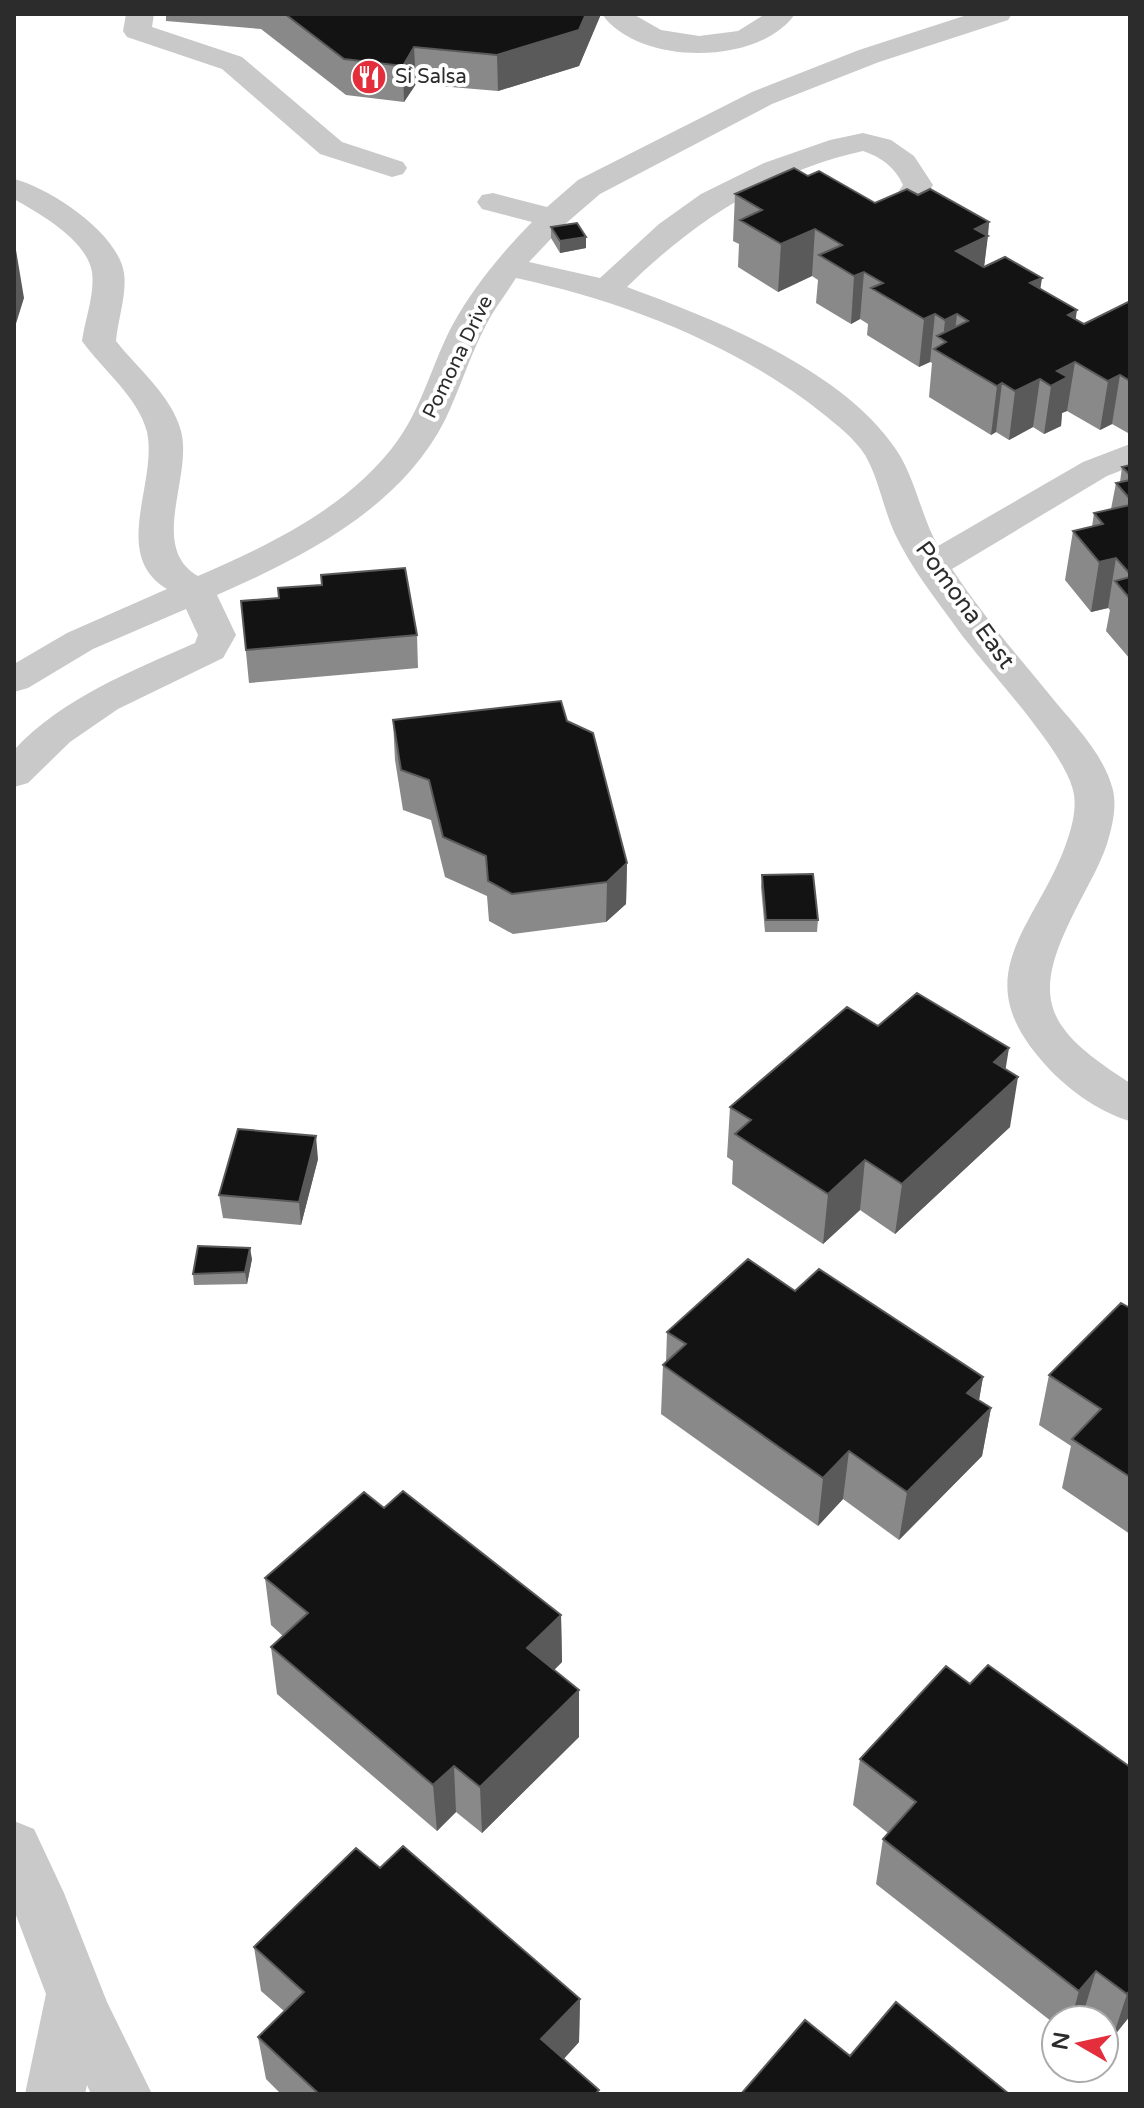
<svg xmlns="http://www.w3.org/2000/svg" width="1144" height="2108" viewBox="0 0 1144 2108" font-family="'Varela Round',sans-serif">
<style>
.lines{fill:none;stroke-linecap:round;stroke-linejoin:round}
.minor{fill:#c9c9c9;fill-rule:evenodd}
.wall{fill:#898989}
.shaded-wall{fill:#5a5a5a}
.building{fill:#131313;stroke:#5a5a5a;stroke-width:2}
.labels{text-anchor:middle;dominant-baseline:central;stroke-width:8;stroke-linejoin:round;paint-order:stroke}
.far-poi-label{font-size:20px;fill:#2c2c2c;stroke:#fff;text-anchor:start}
.far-street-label{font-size:20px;fill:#2c2c2c;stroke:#fff}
.street-label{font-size:24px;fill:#2c2c2c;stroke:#fff}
</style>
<rect width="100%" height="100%" fill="#fff"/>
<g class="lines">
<path class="minor" d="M126,14H154L152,27L242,57L342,142L403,162L407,168L403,174L392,177L320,154L222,69L127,37L123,31Z
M602,14H633L661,30L699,36L738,31L765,14H795C759,66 638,66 602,14Z
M970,14H1012L1008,20L879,62L772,104L600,194L564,225L529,262L600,278L659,224L701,194L764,163L830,140L863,133L891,140L914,156L933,185C918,211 894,246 859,238L854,231L859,224L890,205L903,185C895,167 881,157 863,151C769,172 694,221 627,287C716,320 843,369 897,451C916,480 921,516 938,546L1083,462L1130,444V467L1107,476L952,569C981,613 1016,654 1049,694C1073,724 1103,752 1113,790C1117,808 1112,827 1107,844C1100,865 1088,885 1078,905C1029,999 1043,1027 1130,1083V1121C1098,1112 1064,1087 1042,1061C963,971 1040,925 1068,838C1073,823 1077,805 1073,790C1063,749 986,668 958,630C936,599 911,568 895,534C883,508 879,479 865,455C855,439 837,425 822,413C735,344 623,301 516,278C506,294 494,309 486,325C470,355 460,389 445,420C400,509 303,557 217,595L236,635L223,658L118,709L70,742L28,783L14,787V750C62,698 132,671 195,643L198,635L186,609L93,649L28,688L14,692V664L67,633L167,589C110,555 158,483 147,432C139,398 102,369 82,341C85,319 95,294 92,272C86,239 40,214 14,199V179C50,188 118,233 124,273C127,294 118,319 116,341C137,368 172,396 181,431C193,477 148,547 198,576C270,545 351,506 398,440C423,405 433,361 453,324C474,286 502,253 532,222L482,209L477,202L482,195L493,193L547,207L578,180L752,92L859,50Z
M14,1821L34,1829L64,1893L107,2002L152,2094H91L87,2085L85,2094H25L46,1994L14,1910Z"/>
</g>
<path class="wall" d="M166,14H601L579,66L498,91L416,84L404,102L346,95L261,29L166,21Z
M808,176L875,203L918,195L989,222L984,267L1040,289L1076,319L1084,324L1130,301V432L1128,433L1112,424L1100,430L1067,411L1062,413L1061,426L1044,434L1033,427L1009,440L996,432L991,435L929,397L932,363L930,362L919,367L867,335L868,324L860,319L851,324L816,303L818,280L812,276L778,292L738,267L739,244L733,241L735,194Z
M551,227L586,248L560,253L551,238Z
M1130,465V659L1106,631L1110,610L1108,608L1091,612L1065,580L1073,531L1092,527L1094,513L1111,509L1116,483L1120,482L1122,467Z
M322,585L417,635L418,668L249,683L241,601L279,598Z
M393,720L567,721L627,863L626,904L606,922L513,934L489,921L487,896L445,877L431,820L403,810L395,760Z
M762,875L818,920L817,932H765L761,887Z
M878,1026L1006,1070L1010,1127L895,1234L860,1210L823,1244L732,1184L733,1161L727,1157L730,1107Z
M318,1159L301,1225L223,1218L219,1195Z
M252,1259L247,1284L194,1285L193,1274Z
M795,1291L983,1377L979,1400L991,1408L982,1456L899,1540L843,1499L818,1526L661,1414L663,1365L666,1362L667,1332Z
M1130,1308V1534L1062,1488L1071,1446L1039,1425L1049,1375Z
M384,1508L561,1615L562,1662L554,1670L579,1690V1737L482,1833L456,1812L437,1831L277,1694L271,1647L283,1636L271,1625L265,1578Z
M970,1684L1130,1767V2016L1113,2037L1104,2030V2020H1091L1083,2014L1079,2020H1056V2025L876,1884L883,1839L888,1833L853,1805L860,1759Z
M380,1868L580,1999L579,2042L564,2059L599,2094H281L266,2079L258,2037L284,2011L261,1991L254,1947Z"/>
<path class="shaded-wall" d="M586,14H601L579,66L498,91L497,55Z
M414,47L416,84L404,102L403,66Z
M989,222L988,236L982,283L956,251L975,229Z
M815,229L812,276L778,292L781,244Z
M586,237V248L560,253V241Z
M16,250L24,298L14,330V257Z
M864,272L860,319L851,324L854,276Z
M1042,278L1035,325L1030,283Z
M1077,310L1070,358L1068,315Z
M935,314L930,362L919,367L924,319Z
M957,314L952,359L946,342L943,340L945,320Z
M1075,362L1067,411L1062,413L1061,426L1044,434L1051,386L1057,371Z
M1120,375L1112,424L1100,430L1108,381Z
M1040,379L1033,427L1009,440L1015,391Z
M1002,383L996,432L991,435L997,386Z
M1116,558L1108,608L1091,612L1099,562Z
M627,863L626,904L606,922L607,882Z
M1009,1048L1002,1091L1018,1077L1010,1127L895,1234L902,1184L994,1062Z
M316,1136L318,1159L301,1225L299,1202Z
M865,1160L860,1210L823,1244L828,1194Z
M250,1248L252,1259L247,1284L245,1272Z
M983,1377L975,1423L991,1408L982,1456L899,1540L907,1492L967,1393Z
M849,1451L843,1499L818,1526L823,1478Z
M561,1615L562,1662L528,1696L527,1648Z
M579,1690V1737L482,1833L480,1787Z
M454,1766L456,1812L437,1831L433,1785Z
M1096,1971L1083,2014L1079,2020H1071L1079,1991Z
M1130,1990V2016L1113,2037L1127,1994Z
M580,1999L579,2042L542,2082L541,2039Z"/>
<path class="building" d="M285,14H586L579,30L497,55L414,47L403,66L344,59Z
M794,168L808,176L819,171L875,203L907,189L918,195L930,189L989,222L975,229L988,236L956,251L984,267L1005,257L1042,278L1030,283L1077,310L1068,315L1084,324L1130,301V381L1120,375L1108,381L1075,362L1057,371L1068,377L1051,386L1040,379L1015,391L1002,383L997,386L934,349L946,342L937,336L968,321L957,314L945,320L935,314L924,319L871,288L883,283L864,272L854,276L819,255L842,245L815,229L781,244L740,220L762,210L735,194Z
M577,223L586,237L560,241L551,227Z
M1130,465V475L1122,467Z
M1130,480V499L1116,483Z
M1130,505V574L1116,558L1099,562L1073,531L1103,524L1094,513Z
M405,568L417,635L246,650L241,601L279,598L278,588L322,585L321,575Z
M1130,577V599L1115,581Z
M561,701L567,721L593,733L627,863L607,882L512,894L488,881L486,856L443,837L429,780L401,770L393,720Z
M813,874L818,920H766L762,875Z
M917,993L1009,1048L994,1062L1018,1077L902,1184L865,1160L828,1194L735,1134L751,1120L730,1107L847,1007L878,1026Z
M238,1129L316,1136L299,1202L219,1195Z
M198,1246L250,1248L245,1272L193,1274Z
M748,1259L795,1291L819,1269L983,1377L967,1393L991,1408L907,1492L849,1451L823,1478L663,1365L686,1344L667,1332Z
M1121,1303L1130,1308V1477L1072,1439L1101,1409L1049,1375Z
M403,1491L561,1615L527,1648L579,1690L480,1787L454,1766L433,1785L271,1647L308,1613L265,1578L364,1492L384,1508Z
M988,1665L1130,1767V1990L1127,1994L1096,1971L1079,1991L883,1839L916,1802L860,1759L946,1666L970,1684Z
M403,1846L580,1999L541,2039L599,2090L595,2094H319L258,2037L304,1992L254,1947L356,1848L380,1868Z
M896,2002L1009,2094H741L805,2020L850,2056Z"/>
<defs>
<symbol id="restaurant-disc" viewBox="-11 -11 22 22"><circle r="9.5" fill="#e42e3c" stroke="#fff"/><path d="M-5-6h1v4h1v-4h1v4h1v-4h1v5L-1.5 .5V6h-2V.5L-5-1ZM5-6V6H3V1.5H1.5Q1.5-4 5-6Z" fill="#fff"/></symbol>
</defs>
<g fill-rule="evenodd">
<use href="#restaurant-disc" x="349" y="57" width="40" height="40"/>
</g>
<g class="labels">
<g class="far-poi-label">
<text x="395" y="77">Si Salsa</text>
</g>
<g class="far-street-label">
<text transform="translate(458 357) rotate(-64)">Pomona Drive</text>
</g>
<g class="street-label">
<text transform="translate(965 605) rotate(54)">Pomona East</text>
</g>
</g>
<rect width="1144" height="2108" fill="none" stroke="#2c2c2c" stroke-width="32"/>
<g transform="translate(1080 2044) rotate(279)"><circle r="38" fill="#ffffff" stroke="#ababab" stroke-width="2"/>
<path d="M0-6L14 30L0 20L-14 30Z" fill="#e42e3c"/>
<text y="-12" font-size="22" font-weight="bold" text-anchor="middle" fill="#2c2c2c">N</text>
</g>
</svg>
